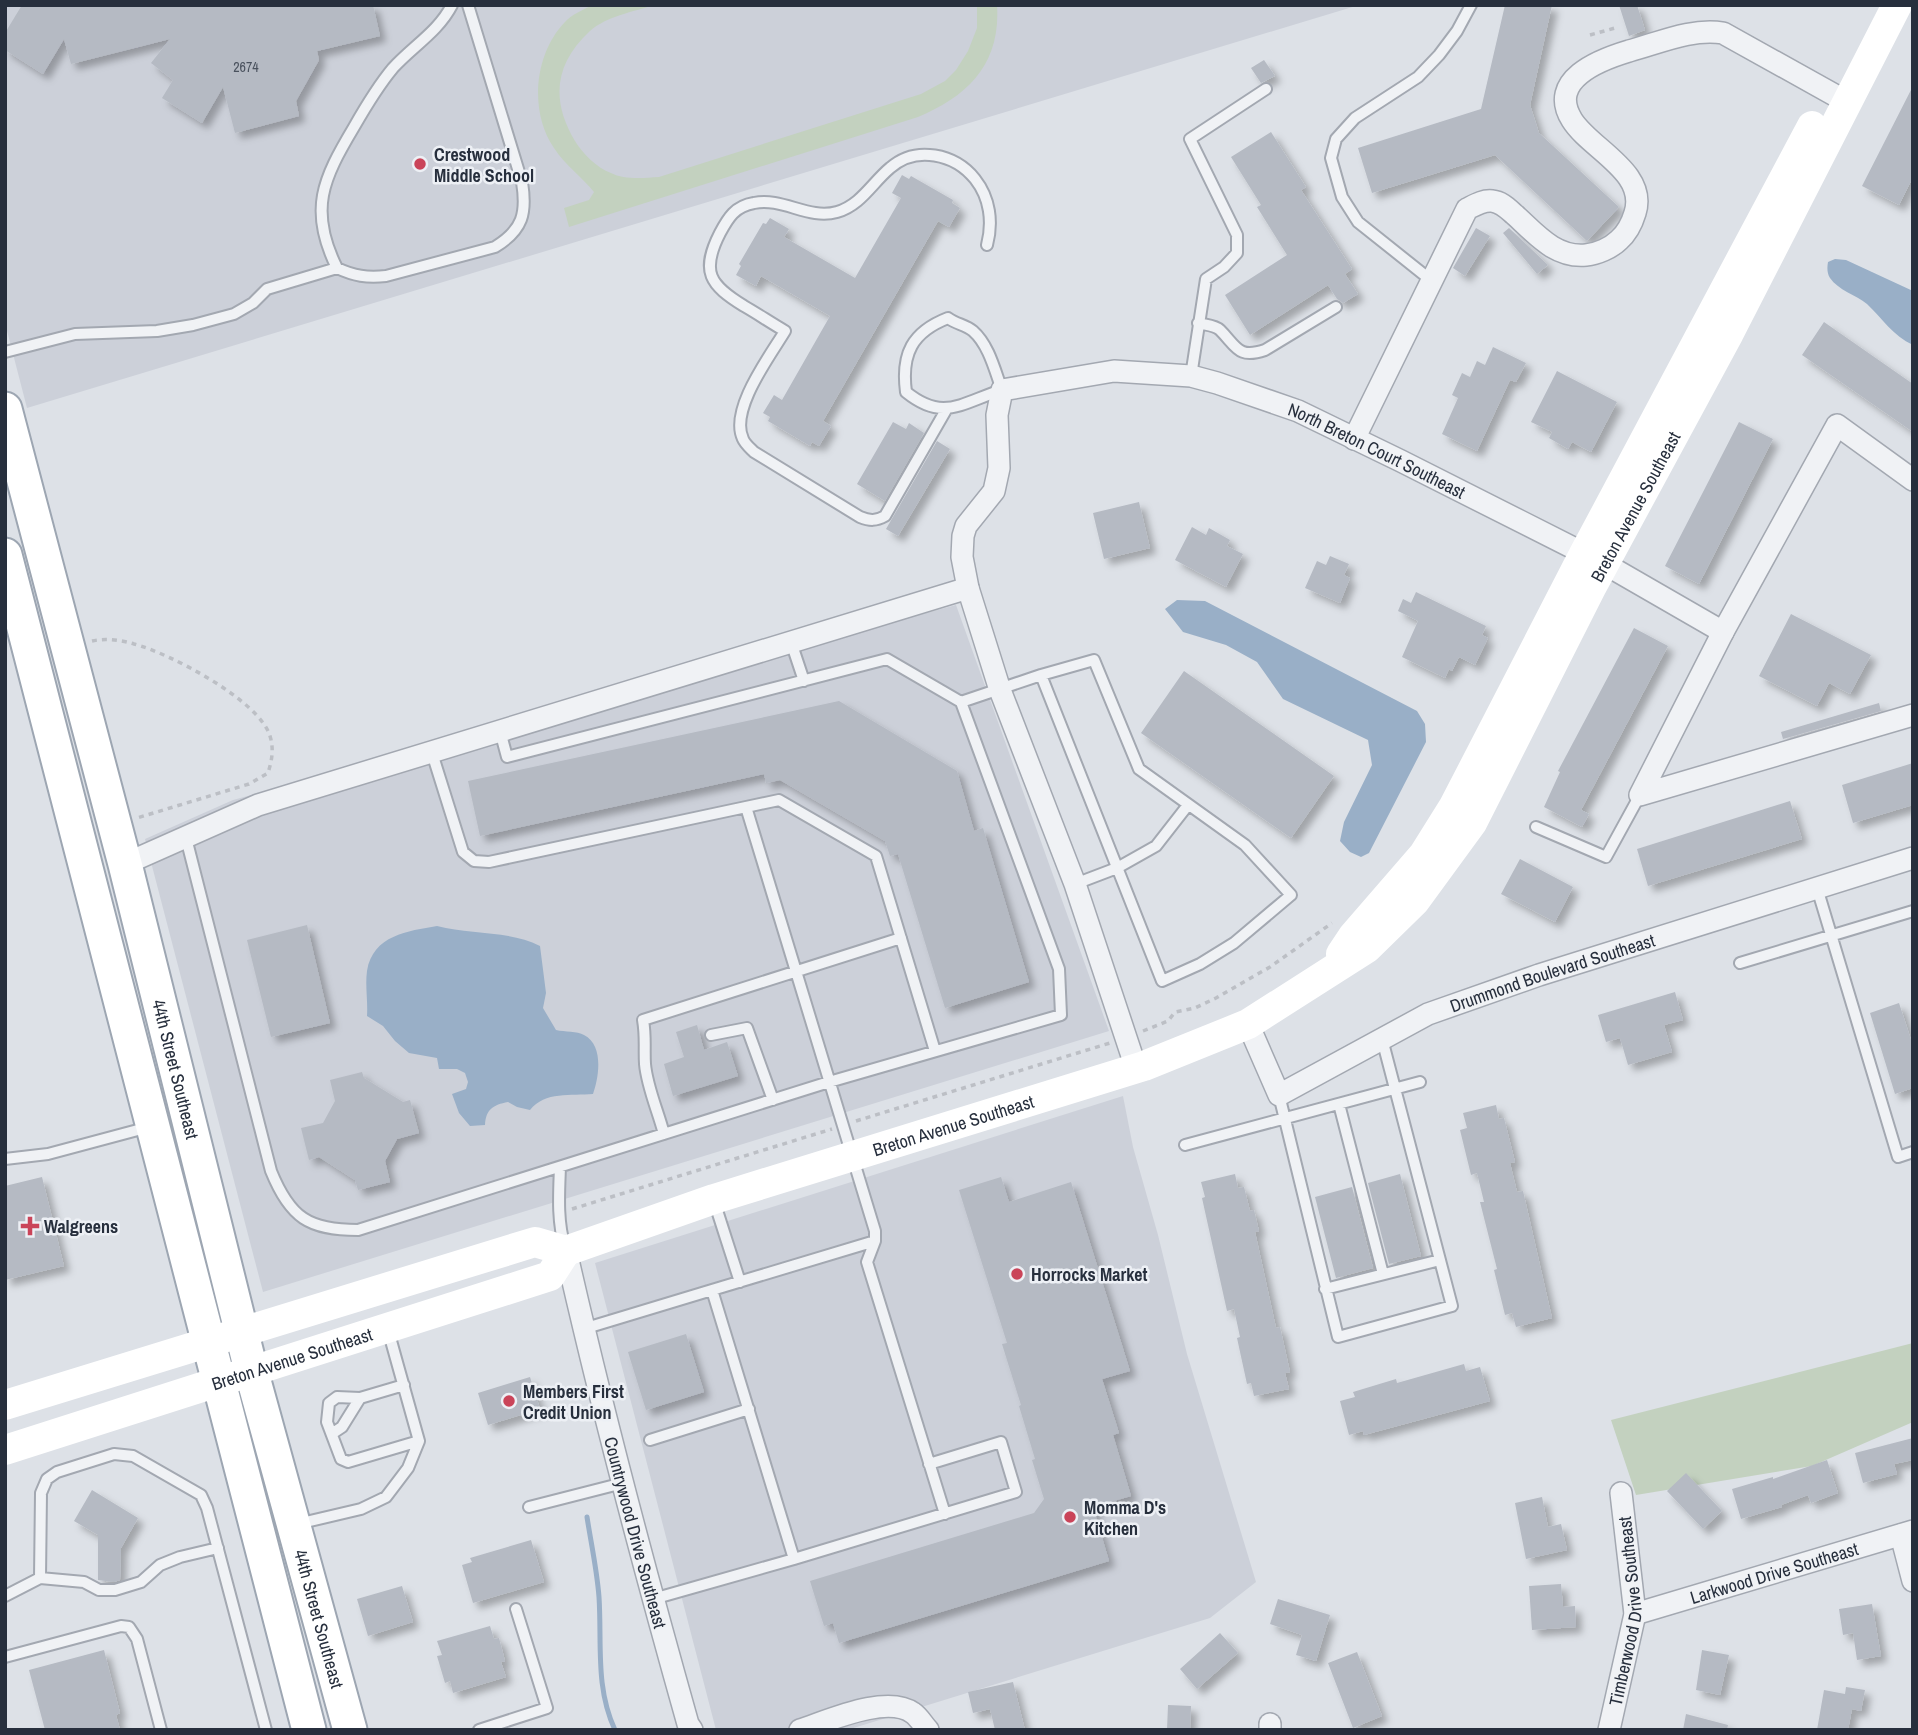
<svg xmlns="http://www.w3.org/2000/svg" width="1918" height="1735" viewBox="0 0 1918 1735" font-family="'Archivo Narrow',sans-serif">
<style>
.built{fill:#ccd0d9}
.green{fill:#c3d1bf}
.water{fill:#99afc7}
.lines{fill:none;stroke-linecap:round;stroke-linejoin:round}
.stream{stroke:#99afc7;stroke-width:5}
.building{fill:#b5bac3;filter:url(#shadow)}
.service-casing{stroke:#a3a8b1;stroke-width:14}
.minor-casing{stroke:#a3a8b1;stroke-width:24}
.primary-casing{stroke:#9da6b2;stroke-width:37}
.path{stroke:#bcbfc5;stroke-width:3.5;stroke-dasharray:5 5;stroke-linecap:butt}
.service{stroke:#f0f2f5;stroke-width:10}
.minor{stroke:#f0f2f5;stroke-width:21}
.secondary{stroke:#fff;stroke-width:30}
.primary{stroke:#fff;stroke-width:33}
.poi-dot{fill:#ca4459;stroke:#edf0f5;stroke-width:2.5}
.labels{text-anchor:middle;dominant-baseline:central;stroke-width:5;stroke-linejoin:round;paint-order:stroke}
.number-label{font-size:14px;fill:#4a525e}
.poi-label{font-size:18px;font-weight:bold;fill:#272f3d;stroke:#edf0f5;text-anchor:start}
.street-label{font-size:18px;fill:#272f3d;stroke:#edf0f5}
</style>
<defs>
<filter id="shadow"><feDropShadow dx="6" dy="6" stdDeviation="3.5" flood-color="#0004"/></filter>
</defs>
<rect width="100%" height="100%" fill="#dde1e7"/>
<path class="built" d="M5,5H1359L27,408L5,323Z
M956,605L1109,1031L263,1292L145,839L233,800Z
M1123,1096L1133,1147L1158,1235L1187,1354L1256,1582L1210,1618L847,1730H716L595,1263Z"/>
<path class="green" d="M592,5H654C633,12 607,16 590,31C554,64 551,101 575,141C583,154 597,168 611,173C624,180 644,178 659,177L921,94L945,81L956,70L968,51L977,28V5H997C1001,64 968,96 918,117L569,227L564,208L589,200L594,192C582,177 565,165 554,148C529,112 534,54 565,22C571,15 583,10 592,5Z
M1913,1343V1422L1812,1466L1636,1495L1611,1420Z"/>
<path class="water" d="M1835,259L1846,260L1913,291V345C1893,336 1882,318 1867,304C1856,295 1838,290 1830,278C1827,273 1827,268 1828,262Z
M1177,600L1205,601L1417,711L1425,724L1426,742L1369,853L1361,857L1350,852L1340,841L1344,822L1372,765L1368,740L1283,699L1257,662L1226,645L1183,632L1165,609Z
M437,926C470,935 509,930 540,946L546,993L543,1008L556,1030C565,1032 577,1031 584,1035C604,1045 599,1077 593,1094C571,1096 545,1091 530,1110L517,1107L508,1102C493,1105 486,1109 485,1125L470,1126L459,1113L452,1094L466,1089L468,1082L465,1073L457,1069H439L437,1058L409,1053L395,1041L383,1026L367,1016C368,1001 365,986 367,971C373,935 408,931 437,926Z"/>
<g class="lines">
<path class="stream" d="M587,1517C591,1543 597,1570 599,1597C602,1643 595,1687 615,1730"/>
</g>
<path class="building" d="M22,5H373L380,36L317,51L319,60L296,101L299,116L235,133L223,87L202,123L162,98L173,80L151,63L170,39L71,64L64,39L43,74L5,50V33Z
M1505,5H1552L1530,105L1539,133L1619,207L1587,241L1495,155L1372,193L1358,148L1481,109Z
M1619,5H1637L1645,30L1629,36Z
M1264,60L1275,76L1261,83L1251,68Z
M1913,86V177L1899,205L1862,186Z
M1271,132L1306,187L1301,190L1352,269L1345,274L1358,294L1343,303L1337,299L1328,285L1250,335L1225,295L1287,255L1257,207L1261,205L1231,157Z
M902,175L909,179L911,176L953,200L952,203L960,208L949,227L938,221L823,421L831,426L819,446L812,442L810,446L768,421L770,417L763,413L774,395L782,400L830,316L761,276L756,286L736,275L741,266L739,264L763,223L766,224L770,218L789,229L784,237L855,278L901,198L892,193Z
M1476,228L1490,236L1465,276L1453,268Z
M1509,228L1548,265L1537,274L1503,233Z
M1824,322L1913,384V432L1802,355Z
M1493,347L1526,363L1516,382L1510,380L1477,451L1442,434L1458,398L1452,395L1462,373L1470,377L1477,361L1485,365Z
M1557,371L1617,402L1591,452L1572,442L1568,449L1549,438L1552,432L1531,422Z
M893,422L906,429L909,423L924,433L885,501L857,484Z
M1739,422L1773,439L1699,584L1665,566Z
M937,441L950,449L898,536L886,529Z
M1139,502L1150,548L1104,559L1093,513Z
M1192,527L1206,535L1209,528L1230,540L1227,546L1243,554L1226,587L1175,560Z
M1330,556L1349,564L1344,575L1350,578L1340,603L1305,588L1317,561L1326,565Z
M1416,592L1486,626L1482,635L1488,638L1475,665L1459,657L1452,671L1449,669L1445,678L1402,657L1418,621L1398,611L1403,599L1411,603Z
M1791,614L1871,655L1850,694L1829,683L1817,706L1759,676Z
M1634,628L1668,646L1581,810L1589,814L1582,827L1544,807L1560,772L1558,771Z
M1184,671L1334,776L1291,838L1141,733Z
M839,701L957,771L974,831L983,828L1029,982L945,1008L898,854L890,856L885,841L780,780L766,783L764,774L480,836L468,781Z
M1879,703L1881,711L1783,739L1781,732Z
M1913,763V805L1853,823L1842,785Z
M1790,801L1802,839L1648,886L1637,849Z
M1520,859L1573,887L1555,922L1501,894Z
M307,925L330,1023L271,1037L247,940Z
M1675,992L1683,1020L1664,1025L1672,1052L1628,1065L1620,1038L1606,1042L1598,1015Z
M1899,1003L1913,1046V1088L1895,1094L1870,1013Z
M697,1025L704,1050L727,1042L738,1076L673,1096L664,1064L684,1057L676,1032Z
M362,1072L364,1078L403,1102L410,1100L419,1133L397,1139L385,1161L390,1182L358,1190L355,1180L319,1157L309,1160L301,1128L323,1123L335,1101L330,1080Z
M1496,1105L1499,1119L1504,1118L1515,1162L1510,1163L1517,1192L1523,1191L1552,1318L1516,1327L1512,1313L1505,1315L1494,1270L1497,1269L1480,1202H1484L1477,1173L1471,1175L1460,1130L1467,1128L1463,1113Z
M1235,1174L1238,1188L1244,1187L1250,1211L1254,1210L1259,1231L1255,1232L1276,1328L1280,1327L1290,1372L1285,1373L1289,1389L1254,1396L1251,1383L1247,1384L1237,1338L1240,1337L1234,1309L1227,1311L1202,1198L1205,1197L1201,1182Z
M1400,1174L1421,1256L1389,1264L1368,1183Z
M42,1177L64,1266L5,1280V1186Z
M1001,1177L1009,1202L1071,1182L1130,1371L1102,1379L1119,1433L1113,1435L1131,1496L1093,1507L1109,1561L839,1643L833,1623L824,1626L810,1581L1034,1513L1044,1499L1032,1460L1035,1459L1019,1406L1021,1405L1002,1344L1007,1343L959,1190Z
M1352,1187L1373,1268L1336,1278L1315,1197Z
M686,1334L704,1392L646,1410L628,1352Z
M1464,1364L1466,1371L1480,1367L1490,1401L1364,1435L1363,1431L1349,1435L1340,1401L1355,1397L1353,1392L1396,1379L1397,1383Z
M530,1377L540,1409L488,1425L478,1393Z
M1913,1438V1460L1894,1464L1897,1474L1863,1483L1855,1453Z
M1827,1460L1838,1493L1811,1503L1808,1495L1781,1505L1782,1507L1741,1519L1732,1489L1773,1477V1479Z
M1686,1473L1722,1511L1703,1529L1667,1491Z
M92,1490L138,1518L121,1548L120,1580L114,1582L98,1580V1535L74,1521Z
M1542,1497L1548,1527L1561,1524L1567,1550L1526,1559L1515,1503Z
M531,1540L544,1582L473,1603L462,1565L472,1562L470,1558Z
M1561,1584L1563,1607L1575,1606L1576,1627L1532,1630L1529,1586Z
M402,1586L413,1622L368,1636L357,1599Z
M1278,1599L1330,1615L1316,1661L1296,1655L1302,1635L1270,1624Z
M1872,1604L1881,1656L1857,1660L1853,1633L1843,1635L1839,1609Z
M490,1626L494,1639L499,1638L505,1661L501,1662L506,1677L453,1693L450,1681L445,1683L437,1656L442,1655L437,1641Z
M1220,1633L1238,1653L1197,1689L1180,1669Z
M104,1650L120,1713L116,1715L120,1730H45L29,1670Z
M1702,1650L1729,1655L1720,1695L1696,1690Z
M1357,1652L1382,1716L1353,1728L1328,1663Z
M1013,1682L1025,1730H995L990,1709L973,1713L968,1692Z
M1846,1687L1865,1690L1861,1711L1852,1709L1848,1730H1817L1824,1690L1845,1694Z
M1168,1705L1191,1706L1190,1730H1167Z
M1686,1714L1728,1725L1727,1730H1683Z"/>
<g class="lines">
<defs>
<path id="service" d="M337,268C308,210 323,179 354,127C366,106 378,86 393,68C413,46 438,32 452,5
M1432,281L1358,222L1342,197L1331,158L1336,139L1355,118L1418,77L1439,55L1457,31L1471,5
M948,318C956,324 966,325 973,331C989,345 995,371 1002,390C961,403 943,422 906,392C901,354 912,332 948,318Z
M1198,323C1205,325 1215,325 1220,330C1237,347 1238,359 1265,350L1336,307
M5,352L75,334L157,331L193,325L234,314L253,303L267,289L337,268C354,276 367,278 386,276L495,247C523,230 527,213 522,182L468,5
M1191,376L1206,279L1224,267L1237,253V235L1190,139L1266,89
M946,410L885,516C876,521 870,521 860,517L754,452C750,448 745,444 743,439C729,410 770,356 785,331C771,323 758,314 744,306C710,285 700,272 720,233C728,218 735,206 754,203C783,197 808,220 837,212C861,205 872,183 890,168C916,145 955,154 975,179C990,198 993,222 987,245
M791,642L804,681
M1094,660L1139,769L1245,845L1291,895L1234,943L1200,964L1162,981L1041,675Z
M961,702L1041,675
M432,753L463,852L474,861L489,862L746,807L875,1231V1241L867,1262L945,1514
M746,807L779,800L876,856L935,1051
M1536,827L1606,857L1640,795
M186,838L271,1171C290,1218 309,1230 358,1230L829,1082L1061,1015L1059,969L961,702L887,659L507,757L500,731
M1075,884L1117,868L1156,846L1188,805
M1817,888L1898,1157L1913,1152
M1740,963L1913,911
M711,1035L747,1028L773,1100
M1279,1095L1338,1337L1452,1306L1382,1039
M1339,1104L1383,1274
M664,1134C658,1111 647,1087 645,1064C644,1049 646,1037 643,1020L901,938
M1185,1145L1420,1082
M5,1159L48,1154L149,1127
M560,1167C559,1193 557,1222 565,1247
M714,1201L740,1282
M875,1241L712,1290L794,1559L1016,1492L1001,1442L929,1464
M1325,1289L1440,1260
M583,1329L712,1290
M404,1385L360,1398L337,1397L329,1403L327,1422L341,1459L348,1462L419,1441
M333,1433L342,1427L360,1398
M650,1440L749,1409
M529,1507L623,1483
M297,1524L361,1509L386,1497L408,1468L419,1441L388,1330
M40,1578L84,1582L99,1590H115L141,1582L160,1565L180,1557L218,1548
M5,1596L40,1578L41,1493L47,1479L57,1472L114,1454L133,1456L201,1495L207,1508L266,1730
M653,1599L794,1559
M5,1657L121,1626L129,1627L137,1639L161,1730
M479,1730L547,1708L516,1609"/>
<g id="minor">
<path d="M1354,439L1467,209C1475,205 1483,200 1492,201C1502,202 1508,209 1515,215C1536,234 1555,258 1586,255C1597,254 1611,248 1619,240C1627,233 1632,223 1635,213C1648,172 1590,149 1572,120C1547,80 1599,60 1629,51C1659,43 1691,28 1723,33L1847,102"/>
<path d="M1913,480L1837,425L1723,632L1640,795L1913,715"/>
<path d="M125,864L258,805L968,588"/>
<path id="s1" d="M1248,1024L1279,1095L1428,1014L1539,975L1913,858"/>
<path id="s2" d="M1136,1068L1075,884L1000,690L968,588L962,557L963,536L966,526L994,491L999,468L997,415L1002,390L1114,371L1191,376L1217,383L1298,411L1401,461L1605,564L1723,632"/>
<path id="s3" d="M566,1251C602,1410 644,1568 688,1724L692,1730"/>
<path d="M1901,1535L1913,1581"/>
<path id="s4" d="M1635,1614L1913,1531"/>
<path d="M1270,1724V1730"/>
<path d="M800,1730C828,1721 887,1694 913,1713C919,1717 923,1725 928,1730"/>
<path id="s5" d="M1609,1730L1635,1614L1621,1493"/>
</g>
<g id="primary">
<path id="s8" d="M5,409L125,864L251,1370L350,1730"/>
<path d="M5,555L309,1730"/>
</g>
</defs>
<use href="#service" class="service-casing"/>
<use href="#minor" class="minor-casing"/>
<use href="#primary" class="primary-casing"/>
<path class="path" d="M1590,35L1615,28
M92,641C105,638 121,640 134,644C169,653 259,700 270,736C274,749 272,760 268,773L249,784L137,818
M1143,1031L1168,1021L1175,1012L1195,1008L1216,998L1270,967L1332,923
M856,1121L1110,1043
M572,1209L832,1129"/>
<use href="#service" class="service"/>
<use href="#minor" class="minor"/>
<g class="secondary">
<path d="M1341,954L1353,936L1424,854L1454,806L1584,554L1812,126"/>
<path id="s6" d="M5,1405L535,1242L566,1251L714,1199L1144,1066L1248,1024L1367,948L1415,901L1472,823L1592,586L1729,333L1897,5"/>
<path id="s7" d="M5,1450L550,1276L566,1251"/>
</g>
<use href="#primary" class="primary"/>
</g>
<g class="poi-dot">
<circle cx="420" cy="164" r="7"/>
<path d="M26.5 1215.5h7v7h7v7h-7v7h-7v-7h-7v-7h7z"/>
<circle cx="1017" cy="1274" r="7"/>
<circle cx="509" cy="1401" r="7"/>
<circle cx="1070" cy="1517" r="7"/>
</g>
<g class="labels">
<g class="number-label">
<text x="246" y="67">2674</text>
</g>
<g class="poi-label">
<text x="434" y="154">Crestwood<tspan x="434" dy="21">Middle School</tspan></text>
<text x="44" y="1226">Walgreens</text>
<text x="1031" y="1274">Horrocks Market</text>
<text x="523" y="1391">Members First<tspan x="523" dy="21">Credit Union</tspan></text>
<text x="1084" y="1507">Momma D's<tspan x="1084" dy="21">Kitchen</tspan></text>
</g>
<g class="street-label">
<text stroke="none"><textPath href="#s2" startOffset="1110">North Breton Court Southeast</textPath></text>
<text stroke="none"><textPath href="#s6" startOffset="1967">Breton Avenue Southeast</textPath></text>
<text stroke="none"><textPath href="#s1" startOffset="378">Drummond Boulevard Southeast</textPath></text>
<text stroke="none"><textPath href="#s8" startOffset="682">44th Street Southeast</textPath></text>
<text stroke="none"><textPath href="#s6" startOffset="994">Breton Avenue Southeast</textPath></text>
<text stroke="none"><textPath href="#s7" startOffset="301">Breton Avenue Southeast</textPath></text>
<text stroke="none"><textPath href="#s3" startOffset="290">Countrywood Drive Southeast</textPath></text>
<text stroke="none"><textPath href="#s4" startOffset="145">Larkwood Drive Southeast</textPath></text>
<text stroke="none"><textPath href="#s5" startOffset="121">Timberwood Drive Southeast</textPath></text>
<text stroke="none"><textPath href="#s8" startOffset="1250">44th Street Southeast</textPath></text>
</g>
</g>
<rect width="1918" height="1735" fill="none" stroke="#272f3d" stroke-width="14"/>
</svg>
